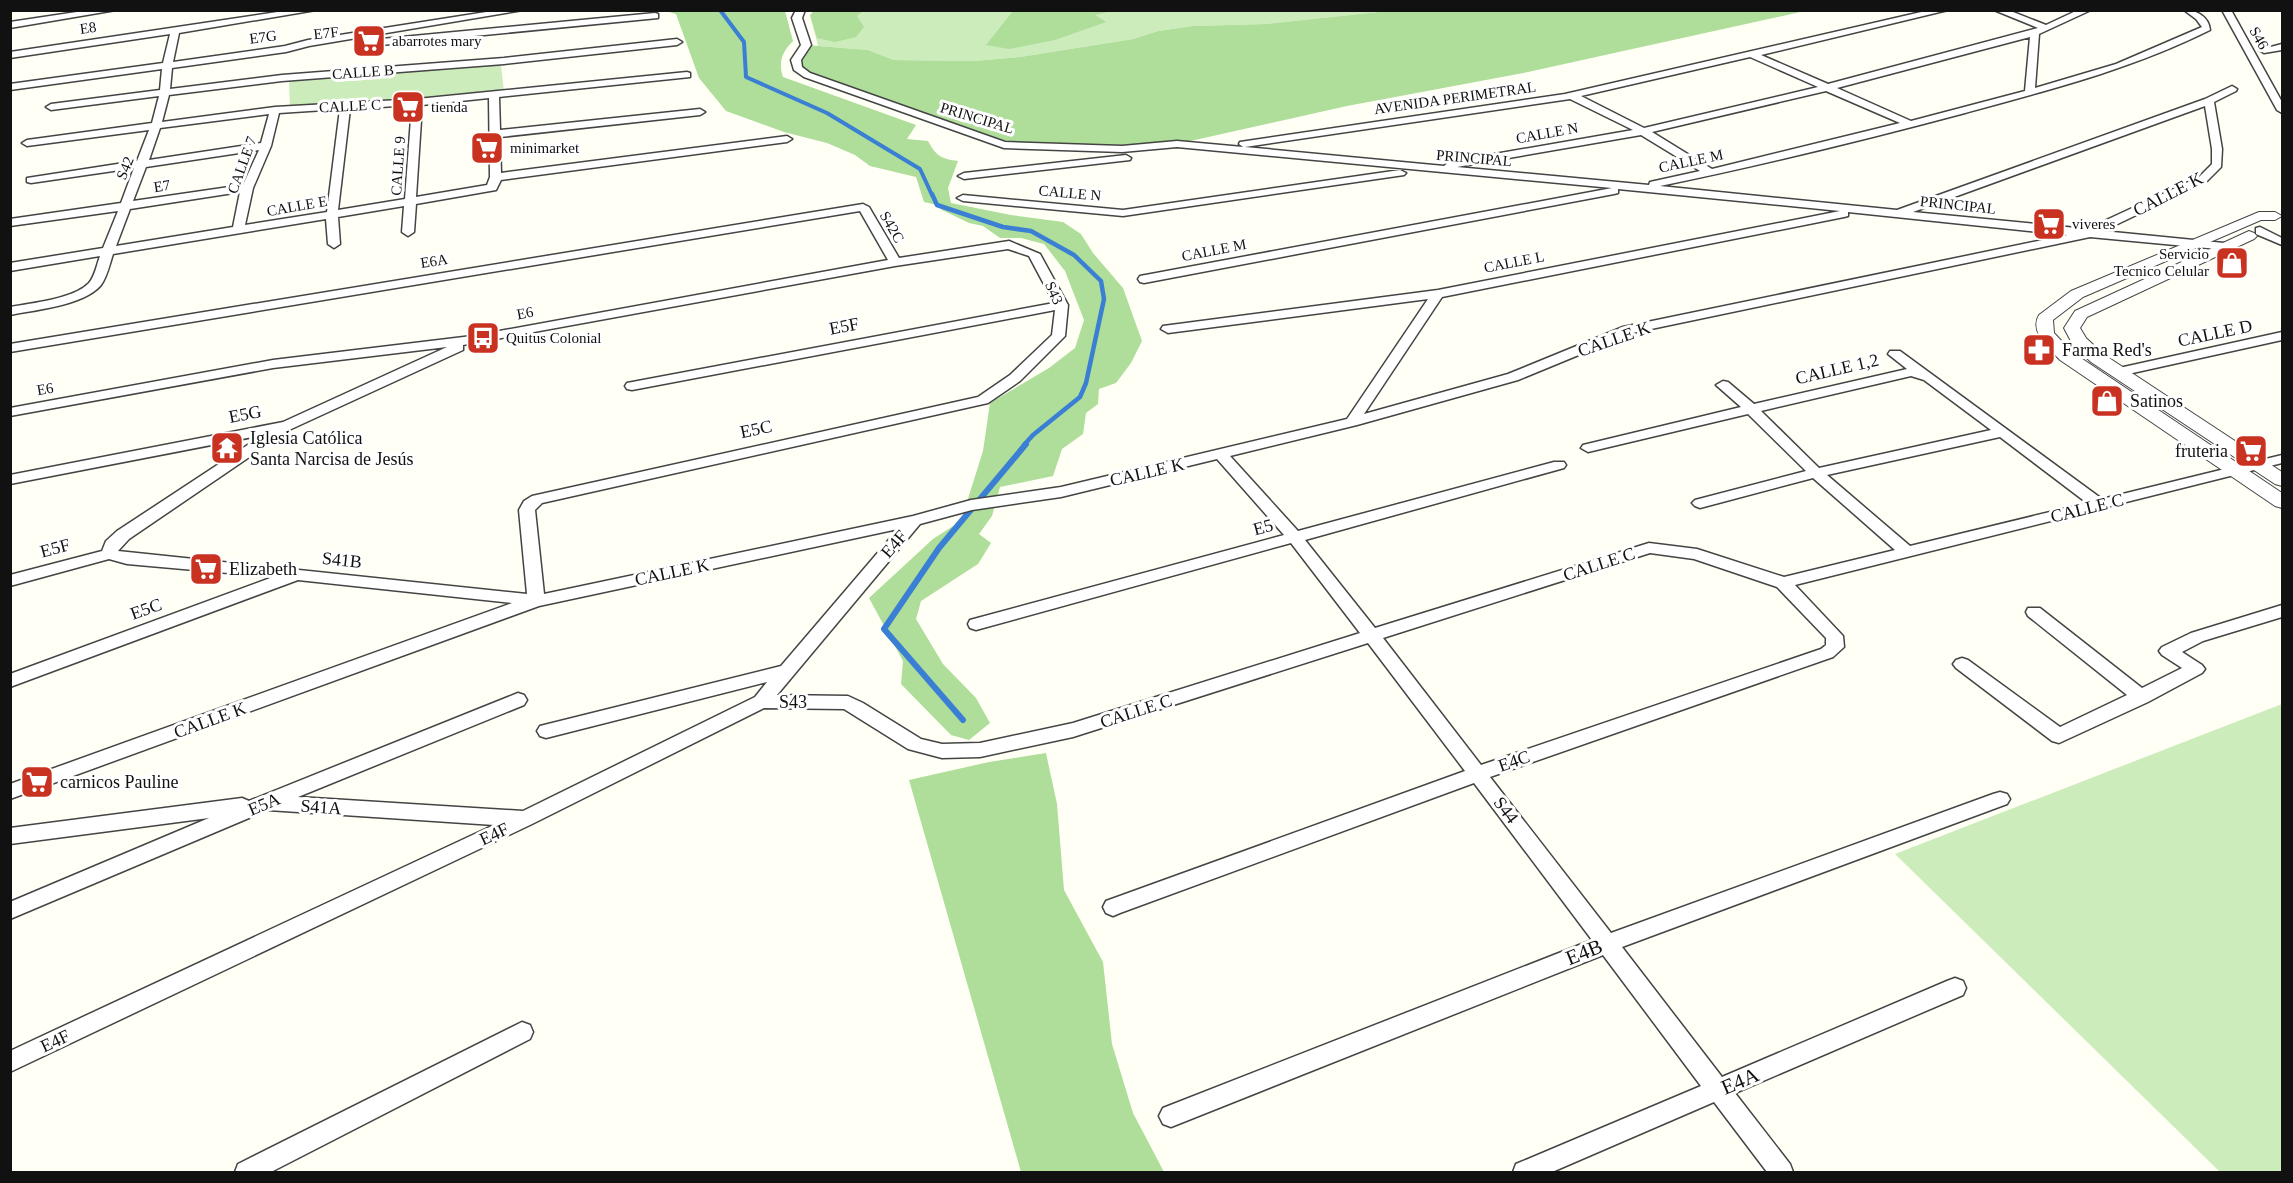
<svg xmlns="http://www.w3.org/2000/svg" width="2293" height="1183" viewBox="0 0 2293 1183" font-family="Georgia,serif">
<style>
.green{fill:#cdecbb}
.forest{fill:#aede9a}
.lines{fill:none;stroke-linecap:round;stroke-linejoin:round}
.stream-far2{stroke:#3a7fd3;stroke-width:4}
.stream-far1{stroke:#3a7fd3;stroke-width:4.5}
.stream{stroke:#3a7fd3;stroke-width:6}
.minor-casing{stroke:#444;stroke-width:3}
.tertiary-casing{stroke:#444;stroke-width:2}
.minor{fill:#fff;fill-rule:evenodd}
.tertiary{fill:#fff;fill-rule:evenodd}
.labels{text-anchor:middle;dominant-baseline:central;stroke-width:6;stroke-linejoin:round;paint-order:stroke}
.far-street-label{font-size:15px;fill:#111;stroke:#fff}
.far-poi-label{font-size:15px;fill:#111;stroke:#fff;text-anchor:start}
.street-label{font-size:18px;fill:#111;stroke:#fff}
.poi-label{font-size:18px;fill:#111;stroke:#fff;text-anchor:start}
.near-street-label{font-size:21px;fill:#111;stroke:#fff}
</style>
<rect width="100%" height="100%" fill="#fffff5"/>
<path class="green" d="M815,10L1388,11L1265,24L1193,26L1158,31L1133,39L1020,57L974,61L894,60L868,50L818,46L810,15Z
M501,65L504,92L290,107L289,80Z
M2282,704V1172H2220L1895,854Z"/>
<path class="forest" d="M815,10L863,11L857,16L864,27L856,37L835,42L817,38L810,15Z
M666,11H785L793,41C782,52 778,62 783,77L916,125L907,139L928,141C936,156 942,159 958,161L948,188L951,203L1011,215L1063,222L1081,234L1093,253L1123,288L1142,341L1131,363L1116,383L1099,389L1098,404L1086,413L1083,434L1062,449L1053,476L1000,487L992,516L979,534L991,543L978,564L921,601L916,619L943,664L976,698L990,723L969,740L951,735L901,684L903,661L869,598L933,539L961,521L983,451L990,403L1049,368L1075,348L1084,320L1065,271L1044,244L1021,238H1000L983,226L969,223L942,210L937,205L924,202L916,177L870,166L855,155L827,143L784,132L726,111L699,78L676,14Z
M1013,11V10L1112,11L1095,15L1106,22L1055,40L1009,49L986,45Z
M1388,11H1805L1528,72L1347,106L1177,144L1122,149L1004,145L899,110L797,68L806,45L868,50L894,60L974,61L1020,57L1133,39L1158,31L1193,26L1265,24Z
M1046,753L1057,804L1064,890L1103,962L1112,1044L1133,1113L1164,1172H1021L909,780L989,762Z"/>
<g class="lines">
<path class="stream-far2" d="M720,10L744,42L746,77L827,113L920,169L932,195"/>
<path class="stream-far1" d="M932,194L937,205L1003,227L1031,231L1074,255L1101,281L1104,299L1086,383L1080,397L1033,435L1024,445"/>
<path class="stream" d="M963,720L884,629L939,548L1026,444"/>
<defs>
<path id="minor" d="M90,10H116L10,28V22Z
M291,10H316L179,33L173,62L285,46L308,40L499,10H523L309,46L286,52L172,68L170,89L282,75L504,58L677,39L682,42L677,45L504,64L282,81L169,95L162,122L275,107L417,99L687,72L690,73V77L499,97L500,130L700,109L705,112L700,115L500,137L501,173L787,136L792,139L787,142L501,180L496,190L416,204L414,232L408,236L402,232L404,206L338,217L340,244L334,248L328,244L326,219L113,254C110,263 107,277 101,285C85,305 35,310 10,315V307C32,303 74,299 89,283C95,276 97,264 100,256L10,271V263L103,248L118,211L10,226V219L121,203L134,168L31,183L27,182V178L137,161L149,130L27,146L22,143L27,140L152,123L159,96L51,110L46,107L51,104L160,90L162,69L10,90V84L163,63L170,34L10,58V52ZM489,98L490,177L487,185L416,197L422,105ZM412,105L405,199L338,210L350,109ZM340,109L327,212L245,225L253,188L271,146L279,113ZM269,114L261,143L149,160L160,128ZM259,150L243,185L133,201L146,167ZM240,192L233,227L116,246L130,209Z
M796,10H805L802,18L811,45L801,60L802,67L810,73L1005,142L1122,146L1177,141L1243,147L1239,144L1240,142L1565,94L1930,10H1948L1761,55L1828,84L2038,28L1994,10H2008L2046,25L2078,10H2091L2039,34L2035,88L2116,64L2202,27L2196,19L2184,10C2197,10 2209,17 2210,30C2132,69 2049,90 1965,113C1864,140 1762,165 1660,186L1897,210L2205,99L2232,86L2237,89L2236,91L2214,102L2222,149L2221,167L2207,181L2103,231L2224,243L2228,244V250L2090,237L1632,333L1518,380L1357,425L1230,456L1298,531L1554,462H1564L1566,465L1564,468L1305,540L1375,628L1649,543L1697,549L1784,577L1895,550L1813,478L1700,508L1695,506L1692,503L1695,500L1806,471L1748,414L1588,452L1581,448L1583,445L1741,407L1716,385L1723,381L1728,382L1754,404L1907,369L1888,354L1890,351H1900L2102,499L2282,455V463L1795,585L1843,636L1844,647L1833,657L1490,777L1611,933L1993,794L2000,792L2007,794L2010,799L2007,804L1622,947L1722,1077L1947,981L1955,978L1963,981L1966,988L1963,995L1735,1093L1790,1164L1793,1172H1767L1714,1102L1552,1172H1513L1516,1164L1701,1086L1603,955L1171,1127L1163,1124L1159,1116L1163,1108L1592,940L1474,783L1120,913L1113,916L1106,913L1103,907L1106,901L1465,771L1368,643L1073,737L980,757L942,758L908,749L844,709L764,708L532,824L10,1072V1051L494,825L268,810L10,919V902L209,818L10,844V828L242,798L249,801L518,693L524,695L527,700L524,705L298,797L523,811L755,697L767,682L546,738L540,736L537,731L540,726L781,666L898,529L539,606L10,799V784L512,603L298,580L10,687V674L273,577L127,564L109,559L10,586V575L102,551L106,541L117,531L263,435L10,484V475L283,422L447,347L273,368L10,416V408L273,360L472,336L888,260L860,211L10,352V344L863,204L869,207L899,258L1009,241L1040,254L1068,305L1065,336L1020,381L988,403L542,503L535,510L544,594L913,516L971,500L1061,487L1347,419L1428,299L1168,333L1161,329L1163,326L1438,290L1840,211L1618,189V193L1614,194L1144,283L1140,282L1138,279L1140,276L1612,188L1177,147L1122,152L1004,148L804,77L794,70L791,60L801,45L792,18ZM2030,37L2025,91L1911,121L1837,88ZM1750,57L1818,87L1644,128L1581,96ZM1826,91L1900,123L1712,169L1652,132ZM1570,99L1633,130L1449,162L1444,166L1245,147ZM2205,106L2212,149V164L2199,177L2087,229L1913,212ZM1641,135L1700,171L1650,182L1649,185L1457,167ZM1848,212L2067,235L1623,327L1508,374L1364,414L1442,297L1844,217L1848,216ZM1008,249L1029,256L1054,303L627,383L625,386L627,389L632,390L1055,310L1052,335L1010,375L978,397L532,496L524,501L519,510L527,594L118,551L129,539L289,430L463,350V345L895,266ZM1911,376L1924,380L1991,430L1819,468L1761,411ZM2000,437L2087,503L1910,546L1827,475ZM1217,459L1284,535L970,620L968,624L970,628L976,630L1291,543L1360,633L1073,723L980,743L942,744L921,739L863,703L848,696L777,695L920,524L972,510L1061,497ZM1650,553L1694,559L1777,587L1826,638V645L1821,649L1481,765L1383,638Z
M2222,10H2231L2282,102V113L2277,110Z
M655,13L658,14V18L381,45L376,42L381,39Z
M2282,44V50L2264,53L2259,50Z
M1126,155L1131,158L1130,160L964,179L958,176L964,173Z
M1400,170L1406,173L1404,175L1123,216L963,201L957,198L963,195L1123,210Z
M2260,227L2282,238V245L2256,234V228Z
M2282,332V340L2119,376L2112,372L2119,368Z
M2282,605V617L2203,641L2182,652L2202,665L2205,669L2202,673L2148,702L2059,743L2052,741L1956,668L1953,664L1956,660L1962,658L1968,660L2060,727L2127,695L2028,616L2026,612L2028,608H2040L2142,688L2182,668L2162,655L2159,651L2162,647L2191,633Z
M522,1022L530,1025L533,1032L530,1039L271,1172H235L238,1164Z"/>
<path id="tertiary" d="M2259,212H2275L2282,216L2275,220H2261L2083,297L2053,320L2054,333L2072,352L2282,493V508L2275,506L2060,360C2049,348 2029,332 2039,315L2071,291Z
M2249,231L2254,233L2257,236L2254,239L2087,317L2080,328L2086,338L2103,354L2282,472V486L2275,484L2091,362L2073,345L2064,328L2075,311Z"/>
</defs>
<use href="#minor" class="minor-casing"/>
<use href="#tertiary" class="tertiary-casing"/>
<use href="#minor" class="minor"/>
<use href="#tertiary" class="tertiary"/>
</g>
<defs>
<symbol id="supermarket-square" viewBox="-11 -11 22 22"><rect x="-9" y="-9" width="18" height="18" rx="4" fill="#c93221" stroke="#fff"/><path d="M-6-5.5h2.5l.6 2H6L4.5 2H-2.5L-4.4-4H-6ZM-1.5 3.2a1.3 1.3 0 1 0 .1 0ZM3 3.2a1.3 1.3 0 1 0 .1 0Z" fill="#fff"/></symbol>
<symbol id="shop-square" viewBox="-11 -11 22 22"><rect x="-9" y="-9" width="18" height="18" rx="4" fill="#c93221" stroke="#fff"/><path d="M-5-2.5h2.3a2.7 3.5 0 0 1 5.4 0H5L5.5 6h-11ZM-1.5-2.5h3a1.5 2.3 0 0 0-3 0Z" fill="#fff"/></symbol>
<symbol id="bus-square" viewBox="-11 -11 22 22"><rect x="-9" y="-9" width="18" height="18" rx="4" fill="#c93221" stroke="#fff"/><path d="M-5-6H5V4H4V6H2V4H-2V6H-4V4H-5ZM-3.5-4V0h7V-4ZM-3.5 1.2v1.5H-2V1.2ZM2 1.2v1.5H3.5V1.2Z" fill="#fff"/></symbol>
<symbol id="pharmacy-square" viewBox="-11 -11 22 22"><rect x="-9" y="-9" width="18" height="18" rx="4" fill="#c93221" stroke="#fff"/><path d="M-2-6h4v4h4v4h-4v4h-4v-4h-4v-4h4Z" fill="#fff"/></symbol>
<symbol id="temple-square" viewBox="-11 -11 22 22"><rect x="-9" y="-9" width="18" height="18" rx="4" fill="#c93221" stroke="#fff"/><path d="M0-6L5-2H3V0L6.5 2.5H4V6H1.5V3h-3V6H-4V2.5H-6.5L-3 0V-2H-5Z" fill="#fff"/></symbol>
</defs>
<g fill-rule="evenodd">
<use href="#supermarket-square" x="350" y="22" width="38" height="38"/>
<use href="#supermarket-square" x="389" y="88" width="38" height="38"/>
<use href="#supermarket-square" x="468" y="129" width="38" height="38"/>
<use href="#supermarket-square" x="2030" y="205" width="38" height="38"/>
<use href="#shop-square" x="2213" y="244" width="38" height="38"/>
<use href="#bus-square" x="464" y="319" width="38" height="38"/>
<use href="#pharmacy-square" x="2020" y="331" width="38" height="38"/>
<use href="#shop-square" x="2088" y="382" width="38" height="38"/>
<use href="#temple-square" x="208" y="429" width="38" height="38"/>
<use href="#supermarket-square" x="2232" y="432" width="38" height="38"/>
<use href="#supermarket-square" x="187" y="550" width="38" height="38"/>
<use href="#supermarket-square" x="18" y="763" width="38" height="38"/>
</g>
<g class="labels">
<g class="far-street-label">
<text transform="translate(88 28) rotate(-8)">E8</text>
<text transform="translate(326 33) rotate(-6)">E7F</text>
<text transform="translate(263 37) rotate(-7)">E7G</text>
<text transform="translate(2259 38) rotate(61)">S46</text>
<text transform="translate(363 72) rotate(-4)">CALLE B</text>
<text transform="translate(1455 98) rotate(-8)">AVENIDA PERIMETRAL</text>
<text transform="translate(350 106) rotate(-3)">CALLE C</text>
<text transform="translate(977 118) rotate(17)">PRINCIPAL</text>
<text transform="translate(1547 133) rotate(-10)">CALLE N</text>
<text transform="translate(1474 158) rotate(5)">PRINCIPAL</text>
<text transform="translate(1691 161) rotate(-12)">CALLE M</text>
<text transform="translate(242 165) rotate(-70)">CALLE 7</text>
<text transform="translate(398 166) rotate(-86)">CALLE 9</text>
<text transform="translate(125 168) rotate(-68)">S42</text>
<text transform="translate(162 186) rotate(-9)">E7</text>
<text transform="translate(1070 193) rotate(5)">CALLE N</text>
<text transform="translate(1958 205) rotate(6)">PRINCIPAL</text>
<text transform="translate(297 206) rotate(-10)">CALLE E</text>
<text transform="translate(892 227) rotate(60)">S42C</text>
<text transform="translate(1214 250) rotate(-11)">CALLE M</text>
<text transform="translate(434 261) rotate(-9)">E6A</text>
<text transform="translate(1514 262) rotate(-11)">CALLE L</text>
<text transform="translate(1054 293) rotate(66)">S43</text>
<text transform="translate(525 313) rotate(-11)">E6</text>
<text transform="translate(45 389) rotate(-10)">E6</text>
</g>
<g class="far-poi-label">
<text x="392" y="41">abarrotes mary</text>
<text x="431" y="107">tienda</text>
<text x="510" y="148">minimarket</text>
<text x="2072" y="224">viveres</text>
<text x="2209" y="254" text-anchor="end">Servicio<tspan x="2209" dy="17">Tecnico Celular</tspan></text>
<text x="506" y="338">Quitus Colonial</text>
</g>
<g class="street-label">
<text transform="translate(2168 194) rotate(-27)">CALLE K</text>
<text transform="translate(844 326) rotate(-11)">E5F</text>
<text transform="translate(2215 333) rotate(-12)">CALLE D</text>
<text transform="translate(1614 339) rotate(-19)">CALLE K</text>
<text transform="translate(1837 369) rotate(-13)">CALLE 1,2</text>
<text transform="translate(245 414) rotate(-11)">E5G</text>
<text transform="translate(756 429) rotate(-12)">E5C</text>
<text transform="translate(1147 472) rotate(-13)">CALLE K</text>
<text transform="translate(2087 508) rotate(-14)">CALLE C</text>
<text transform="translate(1263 527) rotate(-15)">E5</text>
<text transform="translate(894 544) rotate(-49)">E4F</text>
<text transform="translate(55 548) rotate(-15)">E5F</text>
<text transform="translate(342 560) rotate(6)">S41B</text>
<text transform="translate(1599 564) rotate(-18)">CALLE C</text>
<text transform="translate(672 572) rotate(-12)">CALLE K</text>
<text transform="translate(146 609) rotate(-20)">E5C</text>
<text x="793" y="702">S43</text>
<text transform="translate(1136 711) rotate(-18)">CALLE C</text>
<text transform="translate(210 720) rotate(-20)">CALLE K</text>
<text transform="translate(1514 761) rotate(-19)">E4C</text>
<text transform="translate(264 804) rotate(-23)">E5A</text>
<text transform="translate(321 807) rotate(4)">S41A</text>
<text transform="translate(1506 810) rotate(53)">S44</text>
<text transform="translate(494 834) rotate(-25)">E4F</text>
<text transform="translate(55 1041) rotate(-25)">E4F</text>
</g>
<g class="poi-label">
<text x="2062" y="350">Farma Red's</text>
<text x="2130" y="401">Satinos</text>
<text x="250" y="438">Iglesia Católica<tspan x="250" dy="21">Santa Narcisa de Jesús</tspan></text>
<text x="2228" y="451" text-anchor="end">fruteria</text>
<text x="229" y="569">Elizabeth</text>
<text x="60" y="782">carnicos Pauline</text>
</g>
<g class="near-street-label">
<text transform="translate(1584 952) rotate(-22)">E4B</text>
<text transform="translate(1740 1081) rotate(-23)">E4A</text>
</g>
</g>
<rect width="2293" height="1183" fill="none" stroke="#111111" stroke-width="24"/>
</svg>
